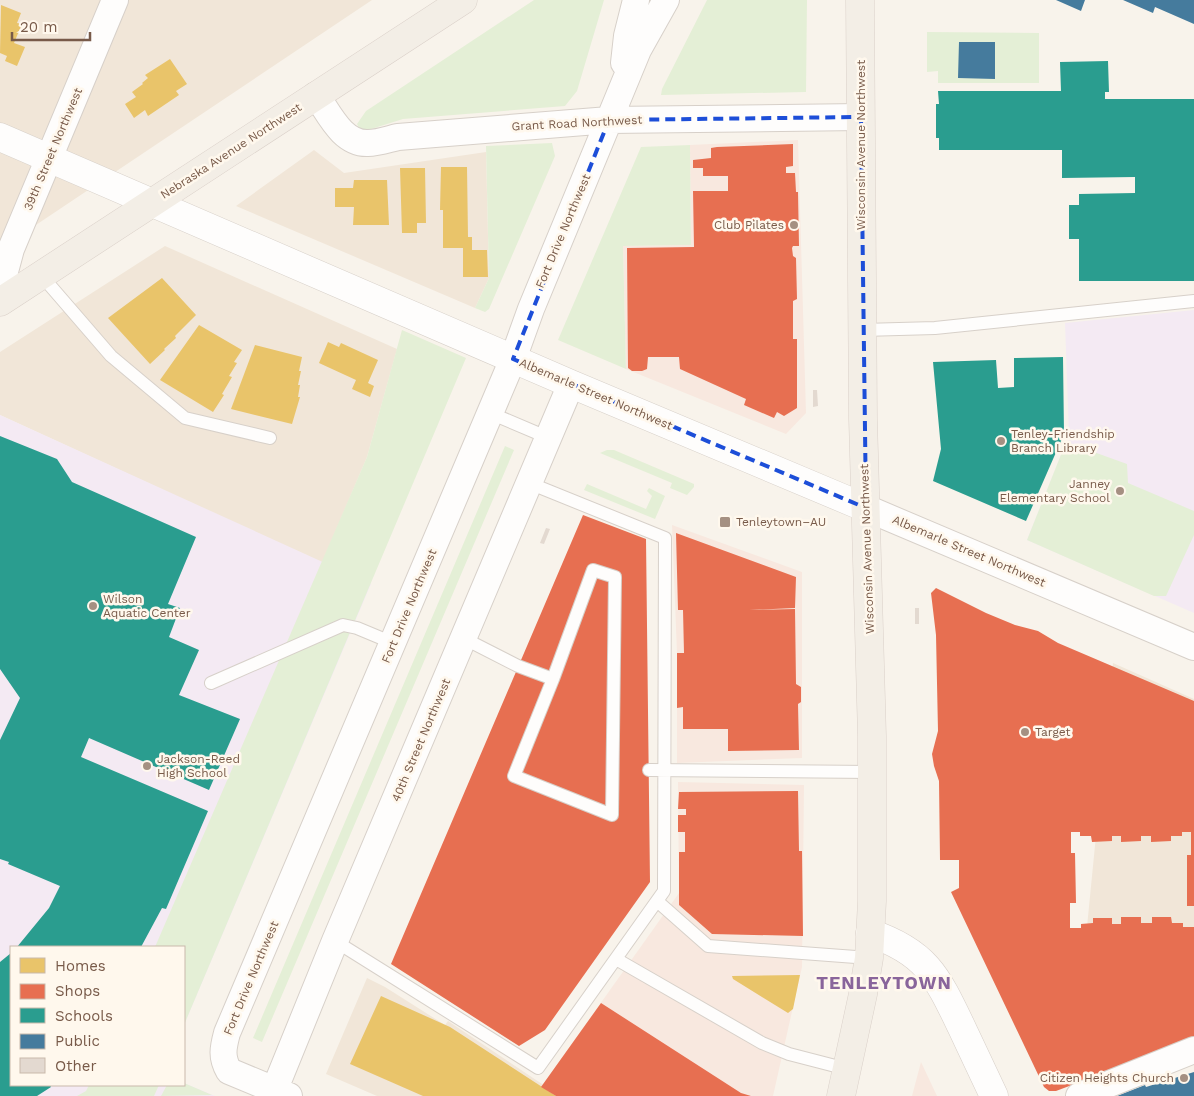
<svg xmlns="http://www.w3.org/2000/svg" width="1194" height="1096" viewBox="0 0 1194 1096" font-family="'Work Sans',sans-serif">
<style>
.residential{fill:#f1e6d8}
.commercial{fill:#f8e8df}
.education{fill:#f4eaf3}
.green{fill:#e4efd6}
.homes{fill:#e9c46a}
.shops{fill:#e76f51}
.schools{fill:#2a9d8f}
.public{fill:#457b9d}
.building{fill:#e3d9d0}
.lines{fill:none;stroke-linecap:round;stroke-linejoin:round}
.service-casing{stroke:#d7d0c9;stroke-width:14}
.minor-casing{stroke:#d7d0c9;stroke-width:28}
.tertiary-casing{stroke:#d7d0c9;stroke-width:29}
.secondary-casing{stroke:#d7cfc8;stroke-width:29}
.primary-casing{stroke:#dad0c9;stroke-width:29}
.service{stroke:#fefdfc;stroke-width:12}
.minor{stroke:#fefdfc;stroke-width:26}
.tertiary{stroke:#fefdfc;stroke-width:28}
.secondary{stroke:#fefdfc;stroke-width:28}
.primary{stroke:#f3eee6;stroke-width:28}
.marked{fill:none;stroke:#1d4ed8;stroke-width:4;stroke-dasharray:10 6;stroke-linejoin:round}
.poi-dot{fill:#a59082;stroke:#fff8ed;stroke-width:2}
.labels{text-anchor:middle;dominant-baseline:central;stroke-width:5;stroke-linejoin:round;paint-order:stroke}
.street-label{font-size:12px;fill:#785a49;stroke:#fff8ed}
.poi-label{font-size:12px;fill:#785a49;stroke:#fff8ed;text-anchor:start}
.district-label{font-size:18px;font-weight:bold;letter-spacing:1px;fill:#89659b;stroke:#fff8ed}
</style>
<rect width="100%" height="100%" fill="#f8f3eb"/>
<path class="residential" d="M0,0H372L0,249Z
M314,150L344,173L486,152L489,278L475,308L236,206Z
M165,246L397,349L367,457L322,563L0,415V352Z
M1113,663L1194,699V1048L1086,937Z
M367,978L385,987L445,1025L448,1021L560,1096H377L326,1074Z"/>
<path class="commercial" d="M798,140L806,413L786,434L626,369L623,246L691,245L690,145Z
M672,525L802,572V758L677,763V653Z
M678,782L804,785L802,967L773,1096H556L541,1087L679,893Z
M921,1062L937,1096H912Z"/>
<path class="education" d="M1194,310V613L1027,540L1069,435L1065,323Z
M0,415L371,584L184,1025V947H11V1085H184V1083L215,1096H0Z"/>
<path class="green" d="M534,0H604L577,91L565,106L403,119L368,130L359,128L357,124L366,111Z
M707,0H807L806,92L661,95L662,89Z
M927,32L1039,33V83H938V71L927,72Z
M552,143L555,156L489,309L485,312L475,308L489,278L486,146Z
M690,145L691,245L623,246L626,369L558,340L641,147Z
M402,330L466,358L184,1025V947H155L367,457Z
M1066,442L1127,464L1128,483L1194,511V535L1166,596H1154L1027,540Z
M505,446L514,450L262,1042L253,1038Z
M607,450H614L694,484V487L687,495L670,488L672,483L600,453Z
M587,484L646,509L652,496L647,491L649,488L665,496L655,519L584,490Z
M184,1083L212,1095L161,1096L167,1085H184Z
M89,1085H159L154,1096H77L86,1091Z"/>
<path class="homes" d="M1,5L21,13L17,23L22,24L14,43L25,47L17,66L5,61L7,56L0,53Z
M170,59L187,84L176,91L179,95L148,116L145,110L134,118L125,104L136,97L132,92L143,84L142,83L148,78L145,75Z
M441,167H467L468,237H472V250H487L488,277H463V248H443V210H440Z
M400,168H425L426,223H417V233H402Z
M354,180H387L389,225H353L354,207H335V188H353Z
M162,278L196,315L175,336L176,338L164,349L165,350L150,364L108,318Z
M199,325L242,350L234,362L237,363L229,376L232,377L222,394L224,395L213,412L160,380Z
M328,342L339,347L341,343L378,360L368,383L374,386L370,397L352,389L356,380L319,363Z
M255,345L302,357L299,371H301L298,385H300L298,397H300L292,424L231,409Z
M800,975L793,1009L788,1013L733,979L732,976Z
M381,996L450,1027L556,1096H423L350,1064Z"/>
<path class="shops" d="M793,144V166L786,167V173H795L796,192H798L799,246H793L792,248L793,256L796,258L797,299L793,301V339H797V408L784,416L777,412L774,418L744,405L746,399L680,369L679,357H648L647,369L642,371H632L628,368L627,248L694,247L693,191H728V176H703V168H693V160L711,158V148L717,147Z
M583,515L646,539L650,882L545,1030L519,1046L391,964Z
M676,533L796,577L795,608L749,610L795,609L796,684L801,687V702L798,704L799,750L728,751V729H683V707L677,708V653H684L683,610H678Z
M936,588L986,613L1015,625L1038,631L1058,643L1194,701V906H1187V855H1191V832H1182V836H1171V841L1151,842V836H1141V841L1121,842V836H1112V841L1092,842L1091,836H1080V832H1071V853H1075L1076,903H1070V928H1081V924L1093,923V918H1112V924H1121V917H1141V923H1152V917H1171L1172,923H1183V927H1194V1039L1056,1091H1049L1044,1087L951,892L959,888V860H940L939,781L934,766L932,754L938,731L936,635L931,593Z
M798,791L799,851H802L803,936L712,934L679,905V852H685V832H678V815H686V809H678L679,792Z
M601,1003L741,1093L751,1096H556L541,1087Z"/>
<path class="schools" d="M1108,61L1109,92H1105V99H1194V281H1079V239H1069V205H1079V194L1135,193V177L1062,178V150H939V138H936V104H939L938,91H1061L1060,62Z
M1063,357L1064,434L1026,521L933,481L941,449L933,362L996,360L998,388L1014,387V358Z
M0,436L57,459L72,482L196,537L168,604L180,608L169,637L199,650L179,695L240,719L209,790L89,738L81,757L208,811L166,909L162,908L141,947H17L49,908L60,886L8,864L9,862L0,859V740L20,698L0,669Z
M11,953V1085H50L51,1087L37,1096H0V962Z"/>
<path class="public" d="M1056,0H1085L1081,11Z
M1123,0H1194V24L1155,7L1153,13Z
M959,42H995V79L958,78Z
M1194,1072V1096H1117L1145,1085L1146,1087Z"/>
<path class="building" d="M813,390H817L818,406L813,407Z
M546,528L550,529L544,544L540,543Z
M915,608H919V624H915Z"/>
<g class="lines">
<defs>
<path id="service" d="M41,275L111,356L185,418L270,438
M863,330L935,328L1194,301
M490,413L549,438
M593,570L615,577L612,815L514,776L553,679Z
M465,639L518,666L553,679
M211,683L343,625L357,628L393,643
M649,770L872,772
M657,901L708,946L869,958
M335,941L538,1068L664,891L665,538L529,483
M616,959L762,1043L789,1054L847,1069"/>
<path id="minor" d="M624,63L627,36L636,0
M316,95C329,113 342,144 368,143C378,143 389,139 398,137L609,120L861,117
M3,300V279L11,249L115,0
M866,508L1194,647
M272,1096L335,941L571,384
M289,1096L229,1071C221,1057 223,1048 227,1033L513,359L531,309L638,50L666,0
M1079,1096L1194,1050"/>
<path id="tertiary" d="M0,137L571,384L866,508"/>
<path id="secondary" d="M870,933C926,952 937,976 961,1026C972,1049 983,1073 994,1096"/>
<path id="primary" d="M0,302L463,0
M841,1096L863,994L869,958L872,901V736L863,419L860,0"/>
</defs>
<use href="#service" class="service-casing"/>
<use href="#minor" class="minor-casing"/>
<use href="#tertiary" class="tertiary-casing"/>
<use href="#secondary" class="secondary-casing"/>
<use href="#primary" class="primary-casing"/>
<use href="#service" class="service"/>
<use href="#minor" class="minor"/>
<use href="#tertiary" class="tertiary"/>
<use href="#secondary" class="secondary"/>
<use href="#primary" class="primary"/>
</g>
<path class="marked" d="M861,117L866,508L513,359L609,120Z"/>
<g class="poi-dot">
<circle cx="794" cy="225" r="5"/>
<circle cx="1001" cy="441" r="5"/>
<circle cx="1120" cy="491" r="5"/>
<rect x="719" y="516" width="12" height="12" rx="2.5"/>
<circle cx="93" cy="606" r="5"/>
<circle cx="1025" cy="732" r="5"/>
<circle cx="147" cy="766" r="5"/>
<circle cx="1184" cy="1078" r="5"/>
</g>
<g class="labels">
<g class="street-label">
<text transform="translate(577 123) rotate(-3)">Grant Road Northwest</text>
<text transform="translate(861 145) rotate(-90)">Wisconsin Avenue Northwest</text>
<text transform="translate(53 149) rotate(-67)">39th Street Northwest</text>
<text transform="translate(231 151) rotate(-33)">Nebraska Avenue Northwest</text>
<text transform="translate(563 231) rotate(-67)">Fort Drive Northwest</text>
<text transform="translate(596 394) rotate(23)">Albemarle Street Northwest</text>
<text transform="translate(867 549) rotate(-92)">Wisconsin Avenue Northwest</text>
<text transform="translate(969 551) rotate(23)">Albemarle Street Northwest</text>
<text transform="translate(409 606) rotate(-67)">Fort Drive Northwest</text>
<text transform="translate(421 740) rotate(-67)">40th Street Northwest</text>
<text transform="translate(251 978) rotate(-67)">Fort Drive Northwest</text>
</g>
<g class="poi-label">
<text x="784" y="225" text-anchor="end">Club Pilates</text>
<text x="1011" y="434">Tenley-Friendship<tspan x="1011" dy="14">Branch Library</tspan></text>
<text x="1110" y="484" text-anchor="end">Janney<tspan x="1110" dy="14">Elementary School</tspan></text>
<text x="736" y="522">Tenleytown–AU</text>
<text x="103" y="599">Wilson<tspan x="103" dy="14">Aquatic Center</tspan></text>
<text x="1035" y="732">Target</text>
<text x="157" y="759">Jackson-Reed<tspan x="157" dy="14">High School</tspan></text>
<text x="1174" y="1078" text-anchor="end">Citizen Heights Church</text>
</g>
<g class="district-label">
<text x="884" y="982">TENLEYTOWN</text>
</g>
</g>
<rect x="10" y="946" width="175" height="140" fill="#fff8ed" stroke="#c9b9ab"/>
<rect x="20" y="958" width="25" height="15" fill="#e9c46a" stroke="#c9b9ab"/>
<text x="55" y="971" font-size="15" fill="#785a49">Homes</text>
<rect x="20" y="984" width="25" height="15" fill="#e76f51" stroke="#c9b9ab"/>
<text x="55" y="996" font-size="15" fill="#785a49">Shops</text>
<rect x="20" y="1008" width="25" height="15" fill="#2a9d8f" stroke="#c9b9ab"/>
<text x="55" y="1021" font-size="15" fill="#785a49">Schools</text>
<rect x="20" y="1034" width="25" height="15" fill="#457b9d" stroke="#c9b9ab"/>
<text x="55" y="1046" font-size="15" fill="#785a49">Public</text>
<rect x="20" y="1058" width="25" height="15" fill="#e3d9d0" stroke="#c9b9ab"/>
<text x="55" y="1071" font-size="15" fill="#785a49">Other</text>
<path d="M12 32v8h78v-8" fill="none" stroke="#785a49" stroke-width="2.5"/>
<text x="20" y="32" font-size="15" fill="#785a49" stroke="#fff8ed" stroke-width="4" paint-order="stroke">20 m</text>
</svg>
